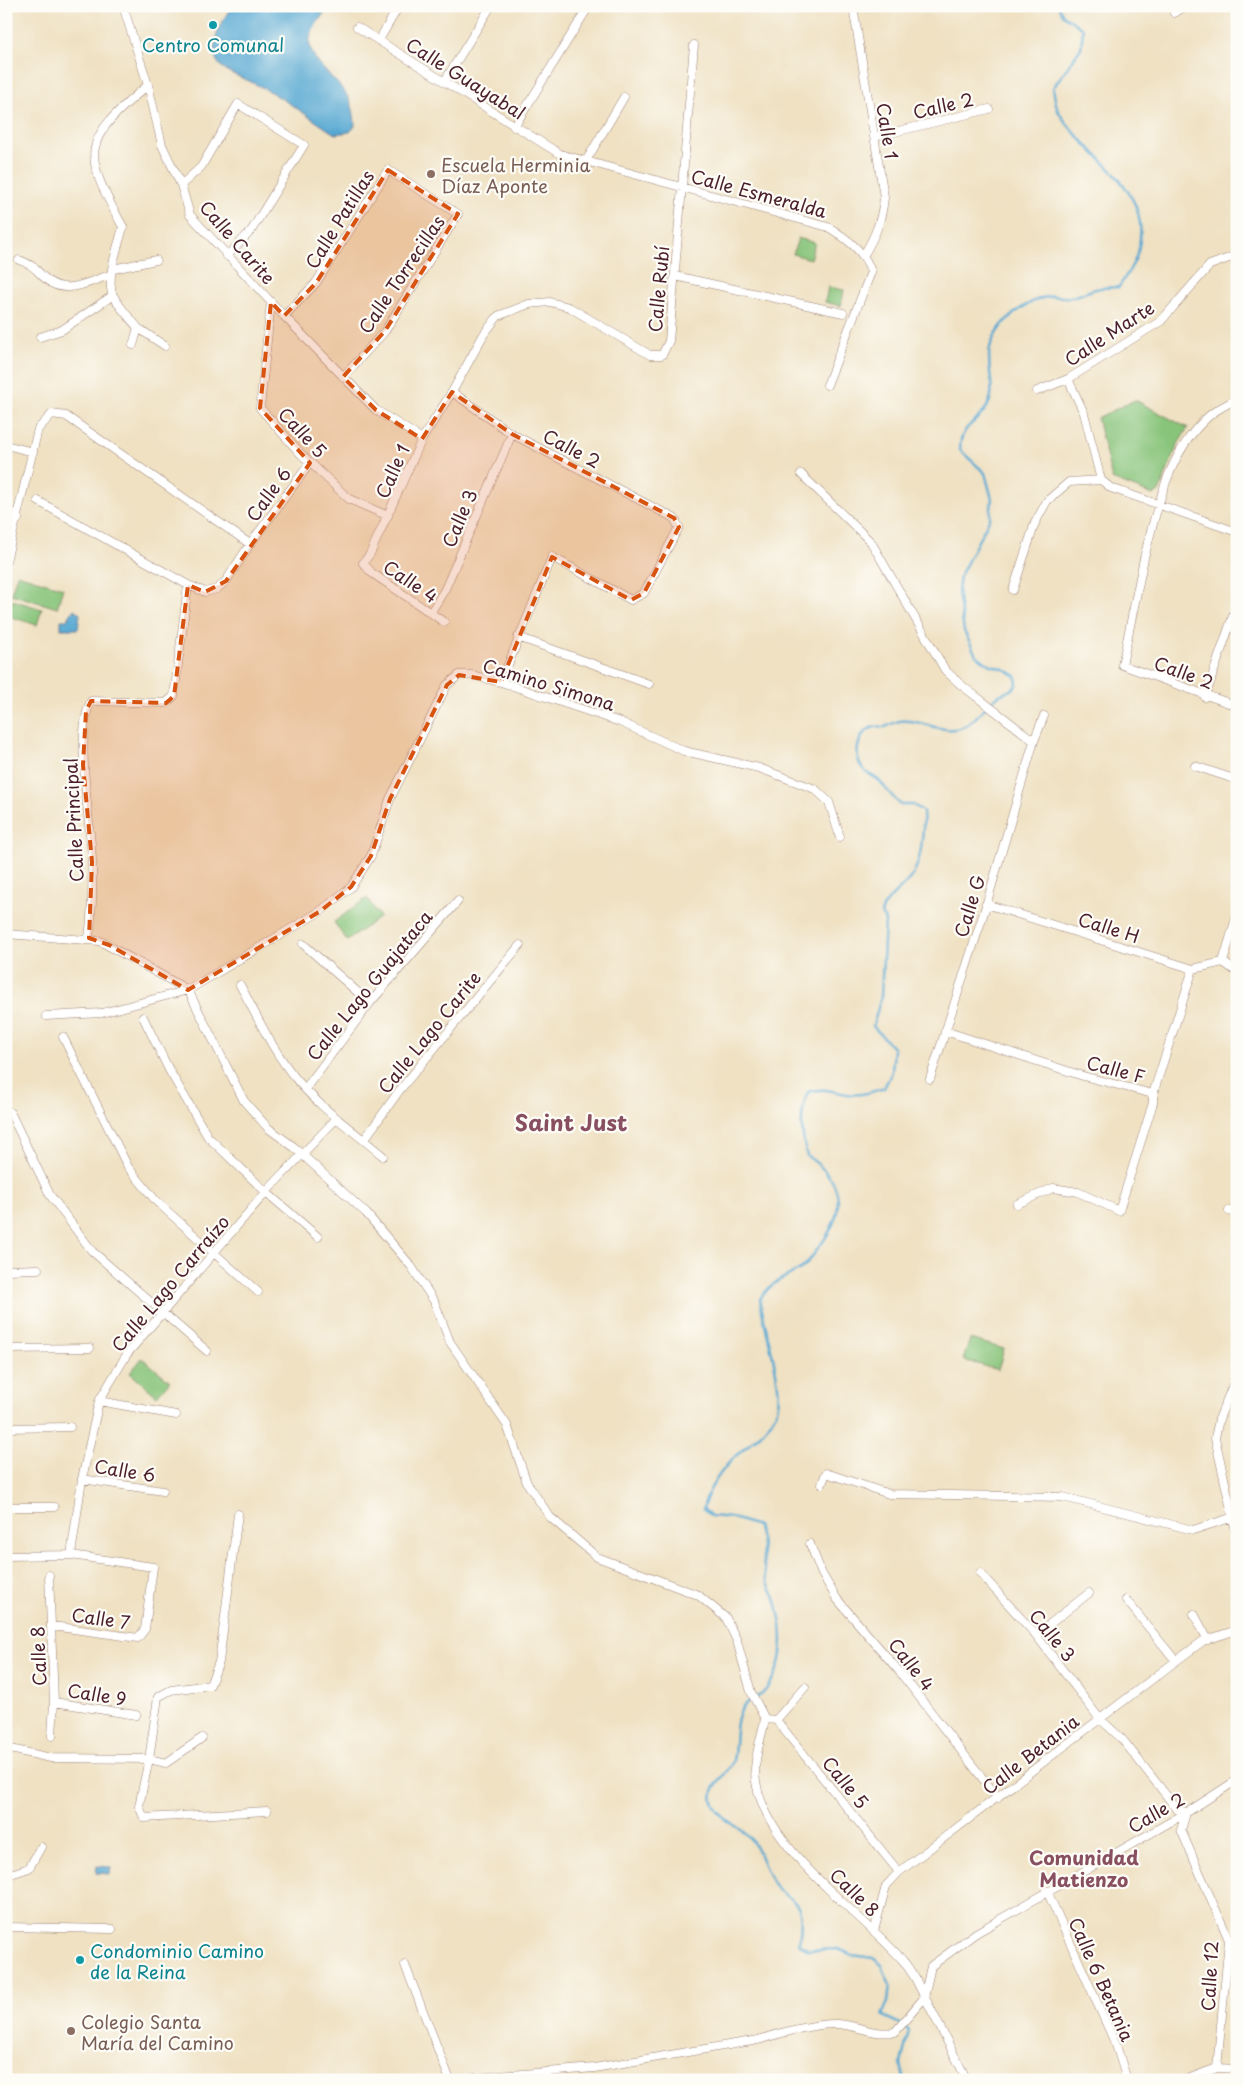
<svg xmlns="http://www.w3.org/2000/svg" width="1243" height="2086" viewBox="0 0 1243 2086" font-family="'Playpen Sans',sans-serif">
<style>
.green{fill:#88c47a;stroke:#697252}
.water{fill:#57a8d2;stroke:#50647e}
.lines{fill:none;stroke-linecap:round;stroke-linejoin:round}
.stream{stroke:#57a8d2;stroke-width:2.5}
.street-casing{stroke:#9c8076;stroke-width:9}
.street{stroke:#fff;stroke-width:8}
.marked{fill:#d8530f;fill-opacity:0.2;stroke:#d8530f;stroke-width:4;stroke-dasharray:10 6;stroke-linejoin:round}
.culture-dot{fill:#0f9aa8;stroke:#fdfcf7;stroke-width:2}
.education-dot{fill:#8d6e63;stroke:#fdfcf7;stroke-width:2}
.labels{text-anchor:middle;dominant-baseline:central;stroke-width:4.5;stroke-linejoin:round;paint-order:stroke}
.culture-label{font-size:18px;fill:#0d838f;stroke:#fdfcf7}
.street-label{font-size:18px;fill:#4a1f2b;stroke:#fdfcf7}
.education-label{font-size:18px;fill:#785e54;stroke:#fdfcf7;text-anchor:start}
.neighbourhood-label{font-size:19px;font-weight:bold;fill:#874f60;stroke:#fdfcf7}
.district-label{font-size:22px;font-weight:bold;fill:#874f60;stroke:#fdfcf7}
</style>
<rect width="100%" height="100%" fill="#fdfcf7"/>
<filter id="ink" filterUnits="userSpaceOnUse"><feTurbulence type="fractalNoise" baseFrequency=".02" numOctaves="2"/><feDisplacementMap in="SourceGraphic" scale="10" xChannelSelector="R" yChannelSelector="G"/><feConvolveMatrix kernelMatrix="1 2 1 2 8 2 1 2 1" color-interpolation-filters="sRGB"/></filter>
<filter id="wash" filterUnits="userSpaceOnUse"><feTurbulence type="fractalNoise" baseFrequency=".0096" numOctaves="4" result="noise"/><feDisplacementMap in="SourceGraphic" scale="20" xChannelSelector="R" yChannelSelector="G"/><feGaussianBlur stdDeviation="1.12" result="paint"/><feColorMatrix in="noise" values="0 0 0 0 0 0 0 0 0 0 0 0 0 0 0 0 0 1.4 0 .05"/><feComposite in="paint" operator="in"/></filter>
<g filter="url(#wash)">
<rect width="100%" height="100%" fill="#efe1c2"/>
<path class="green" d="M798,238L815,243L810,259L793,254Z
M828,287L844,290L841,306L825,302Z
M1135,400L1188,428L1178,444L1159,492L1153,495L1112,479L1097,418Z
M17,574L63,588L57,608L11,594Z
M12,600L42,609L37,625L8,616Z
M367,898L380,917L347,941L334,922Z
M970,1339L1004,1349L998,1370L963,1360Z
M142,1358L170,1381L157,1396L130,1373Z"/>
<path class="water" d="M232,6H329L313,29L309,42C316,78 355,80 355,126L350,132L335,134C308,117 280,95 251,82C239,76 221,72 216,59C209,43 223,19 232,6Z
M74,609L80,614L78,629H61V620H67Z
M97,1866L111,1867L110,1874L96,1873Z"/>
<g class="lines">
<path class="stream" d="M904,2080L901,2063L909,2031C902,2023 891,2021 882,2015L888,2002L890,1986L882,1965L873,1958L853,1955L838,1949L808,1950L799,1943C800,1932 803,1920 799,1909C795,1898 780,1895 775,1886C764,1871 762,1851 748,1836C736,1823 708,1815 713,1791C716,1781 728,1773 732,1763C738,1746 732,1723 743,1707C748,1700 759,1698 764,1692C787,1665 785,1631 775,1598C773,1591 768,1585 766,1578C761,1560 765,1543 757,1526L733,1518L711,1516L703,1509C707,1489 724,1466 740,1452C754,1439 774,1426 778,1405C782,1379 764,1328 760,1299C775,1278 783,1280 802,1268C809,1263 814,1253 819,1247C846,1212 846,1182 807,1156C801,1132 799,1115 808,1092C828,1087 828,1091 847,1094C860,1096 872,1092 884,1088L892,1072L894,1049L873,1026L881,997L885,921L881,913C886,898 902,889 911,877C922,863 924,828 923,811L913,805H901C893,798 888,791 881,783C877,777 868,775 863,769C853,757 857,732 874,727C877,726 882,727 885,727C890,725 895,722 900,721C920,718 940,734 960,728C977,722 984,705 998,696C1006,691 1009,693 1017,685L1016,676L1004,669L988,664L976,655L964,631L958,592L960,576L990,518L992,499L985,473L960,450C960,421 982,424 990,400C995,386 986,365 990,348C996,323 1027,299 1052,296C1058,296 1064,298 1071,297C1079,296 1087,291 1096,289C1103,287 1111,288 1119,287C1125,277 1134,265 1137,254C1157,188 1088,159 1060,114C1055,107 1055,97 1053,88L1081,48L1083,29L1063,15L1058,6"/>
</g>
</g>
<g filter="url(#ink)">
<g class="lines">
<defs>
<path id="street" d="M123,6L148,85L162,145L181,185L190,215L284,316L376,410L422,439
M853,6L884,197C882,220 875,237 863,256
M1174,13L1186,6
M357,27L560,154L828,227C845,237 866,253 871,272L827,385
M379,40L399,6
M444,82L491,6
M514,127L589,6
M874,137L989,109
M586,161L624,97
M181,185L201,167L238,104L304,145L251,231L227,256
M19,260C36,266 35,270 47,280C66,296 90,281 110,275
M113,269L156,260
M675,276L843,313
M271,302L260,408L301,454L349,499L388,516
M284,316L316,283L388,170L458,214L385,331L343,377
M138,328L165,346
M40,337L62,330L112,296
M133,345L138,328C130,318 120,308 114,297C104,282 119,244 123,227C82,152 80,142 148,85
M1068,379L1084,413L1101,480L1111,488L1237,532
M1037,391L1068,379L1161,321L1210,265L1237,255
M452,392L512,434L674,518L679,527L644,593L631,600L552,557L501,682
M6,445L33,452
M801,474L871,542L945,670L960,684L1034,741
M38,501L188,585L205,592L217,589L226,581L250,544L310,463
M6,516L18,519
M1145,554C1158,505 1169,450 1210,415C1217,409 1228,404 1237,399
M1144,558L1122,665L1237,706
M6,561L38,429L52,414L66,416L250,544
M1013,590L1035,523L1047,501L1069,482L1101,480
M431,612L445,589L512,434
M444,622L372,573L363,563L370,554L422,439L452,392L484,334L498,316L529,304L550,302L569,307L650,355H662L669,341L694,45
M518,637L649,684
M1205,697L1235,610
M1195,766L1237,780
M986,904L1193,969L1223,962
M6,934L100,941L188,990L244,1101L268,1128L294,1147L366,1213L411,1266L434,1301L450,1342L507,1425L527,1483L550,1517L597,1557L698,1595L726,1618L737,1641L751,1692L765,1719
M89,938C92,913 93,887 92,861C91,821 74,734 91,701L166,703L174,696L188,585
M303,944L370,1003
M1223,962L1237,915
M1223,962L1237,972
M240,985C258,1018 273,1052 297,1080C321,1109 354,1131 383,1156
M46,1016L102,1013L188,990L319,912L351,887L371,856L390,799L447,685L459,675H471L501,682L620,722L684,751L759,768L815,789L829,802L840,837
M143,1017L169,1070L208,1137L266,1192L318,1237
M945,1031L1083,1076L1153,1094
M63,1037L128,1167L156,1201L258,1292
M930,1079L985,909L1034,741L1044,716
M305,1089L370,1003L458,901
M10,1112L50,1195L92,1251L207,1351
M364,1140L399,1091L520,945
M1017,1204L1053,1188L1078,1192L1119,1211L1153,1103V1094L1193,969
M1229,1211L1237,1213
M6,1270L38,1269
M6,1349L90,1348
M1237,1375L1219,1419L1215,1438L1237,1536
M99,1401L176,1415
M6,1428L70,1427
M82,1479L163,1491
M822,1484L826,1473L889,1494L1063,1497L1193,1530L1237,1516
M6,1507H54
M238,1514L219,1662L210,1685L171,1690L158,1697L149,1759L139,1806L144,1818L267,1811
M810,1544L822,1574L837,1599L899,1671L998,1798
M71,1555L82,1479L99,1401L127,1354L266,1192L337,1118
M6,1556L71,1555L153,1567L145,1629L138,1638L52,1626
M980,1573L1036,1635L1099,1718L1122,1739L1177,1809L1186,1813L1181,1830L1229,1940L1217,2068
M49,1575L54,1702L52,1736
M1126,1600L1176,1661
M1194,1614L1208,1640
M1036,1635L1089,1593
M54,1702L136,1715
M765,1719C762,1735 755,1755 755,1771C757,1845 860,1910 905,1963L915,1978L967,2080
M765,1719L776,1720L899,1872
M776,1720L805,1687
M6,1748L51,1758L149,1759L166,1763L202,1738
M6,1872L14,1873L29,1868L41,1847
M1047,1891L1116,2045L1127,2080
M6,1927L112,1929
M874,1931L886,1886L899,1872L1176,1661L1203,1641L1237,1630
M405,1965L450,2080
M452,2080L594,2068L758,2040C779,2033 817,2023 838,2024C860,2026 871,2035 895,2032L924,1998L931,1966L976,1933L1186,1813L1237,1780
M1185,2080L1217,2068L1237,2069"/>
</defs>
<use href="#street" class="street-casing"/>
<use href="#street" class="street"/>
</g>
</g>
<path class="marked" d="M388,170L458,214L385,331L343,377L376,410L422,439L452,392L512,434L674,518L679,527L644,593L631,600L552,557L501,682L459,675L447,685L390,799L371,856L351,887L319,912L188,990L109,945L89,938L92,862L83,765L86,711L91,701L166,703L174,696L188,585L205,592L226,581L310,463L260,408L271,302L284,316L316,283Z"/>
<g class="culture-dot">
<circle cx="213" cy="25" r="5"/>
<circle cx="80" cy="1960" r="5"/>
</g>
<g class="education-dot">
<circle cx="431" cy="174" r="5"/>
<circle cx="71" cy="2031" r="5"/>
</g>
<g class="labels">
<g class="culture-label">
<text x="213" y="44">Centro Comunal</text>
<text x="90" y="1950" text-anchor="start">Condominio Camino<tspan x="90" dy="21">de la Reina</tspan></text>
</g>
<g class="street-label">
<text transform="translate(466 78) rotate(32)">Calle Guayabal</text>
<text transform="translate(943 105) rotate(-13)">Calle 2</text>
<text transform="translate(888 131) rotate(81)">Calle 1</text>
<text transform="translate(759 193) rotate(15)">Calle Esmeralda</text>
<text transform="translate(339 219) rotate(-58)">Calle Patillas</text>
<text transform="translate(238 242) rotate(49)">Calle Carite</text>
<text transform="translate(401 274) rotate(-56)">Calle Torrecillas</text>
<text transform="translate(658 289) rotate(-85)">Calle Rubí</text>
<text transform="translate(1109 333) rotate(-33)">Calle Marte</text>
<text transform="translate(303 432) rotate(47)">Calle 5</text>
<text transform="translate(572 448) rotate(28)">Calle 2</text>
<text transform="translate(392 471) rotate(-66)">Calle 1</text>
<text transform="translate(268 494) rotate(-54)">Calle 6</text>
<text transform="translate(459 518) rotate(-67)">Calle 3</text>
<text transform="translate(411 581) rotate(34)">Calle 4</text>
<text transform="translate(1184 672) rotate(20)">Calle 2</text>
<text transform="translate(549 684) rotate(17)">Camino Simona</text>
<text transform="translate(73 820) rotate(-93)">Calle Principal</text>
<text transform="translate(969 906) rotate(-73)">Calle G</text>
<text transform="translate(1109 927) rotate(17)">Calle H</text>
<text transform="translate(369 985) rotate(-51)">Calle Lago Guajataca</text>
<text transform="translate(429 1032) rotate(-51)">Calle Lago Carite</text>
<text transform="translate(1116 1069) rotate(15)">Calle F</text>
<text transform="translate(170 1283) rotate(-50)">Calle Lago Carraízo</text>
<text transform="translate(125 1470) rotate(9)">Calle 6</text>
<text transform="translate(101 1618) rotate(8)">Calle 7</text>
<text transform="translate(1053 1635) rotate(51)">Calle 3</text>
<text transform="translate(38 1656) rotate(-92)">Calle 8</text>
<text transform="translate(912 1664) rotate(52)">Calle 4</text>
<text transform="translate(97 1694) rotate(9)">Calle 9</text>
<text transform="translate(1030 1754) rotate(-38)">Calle Betania</text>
<text transform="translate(846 1782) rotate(51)">Calle 5</text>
<text transform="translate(1156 1812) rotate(-30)">Calle 2</text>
<text transform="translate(855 1892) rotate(44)">Calle 8</text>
<text transform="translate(1209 1976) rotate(-87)">Calle 12</text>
<text transform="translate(1102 1979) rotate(66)">Calle 6 Betania</text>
</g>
<g class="education-label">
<text x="441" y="164">Escuela Herminia<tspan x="441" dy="21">Díaz Aponte</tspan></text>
<text x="81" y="2021">Colegio Santa<tspan x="81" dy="21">María del Camino</tspan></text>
</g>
<g class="neighbourhood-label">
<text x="1084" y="1857">Comunidad<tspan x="1084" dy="22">Matienzo</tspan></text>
</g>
<g class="district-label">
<text x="571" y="1121">Saint Just</text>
</g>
</g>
<rect width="1243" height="2086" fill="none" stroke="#fdfcf7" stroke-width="25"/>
</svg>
